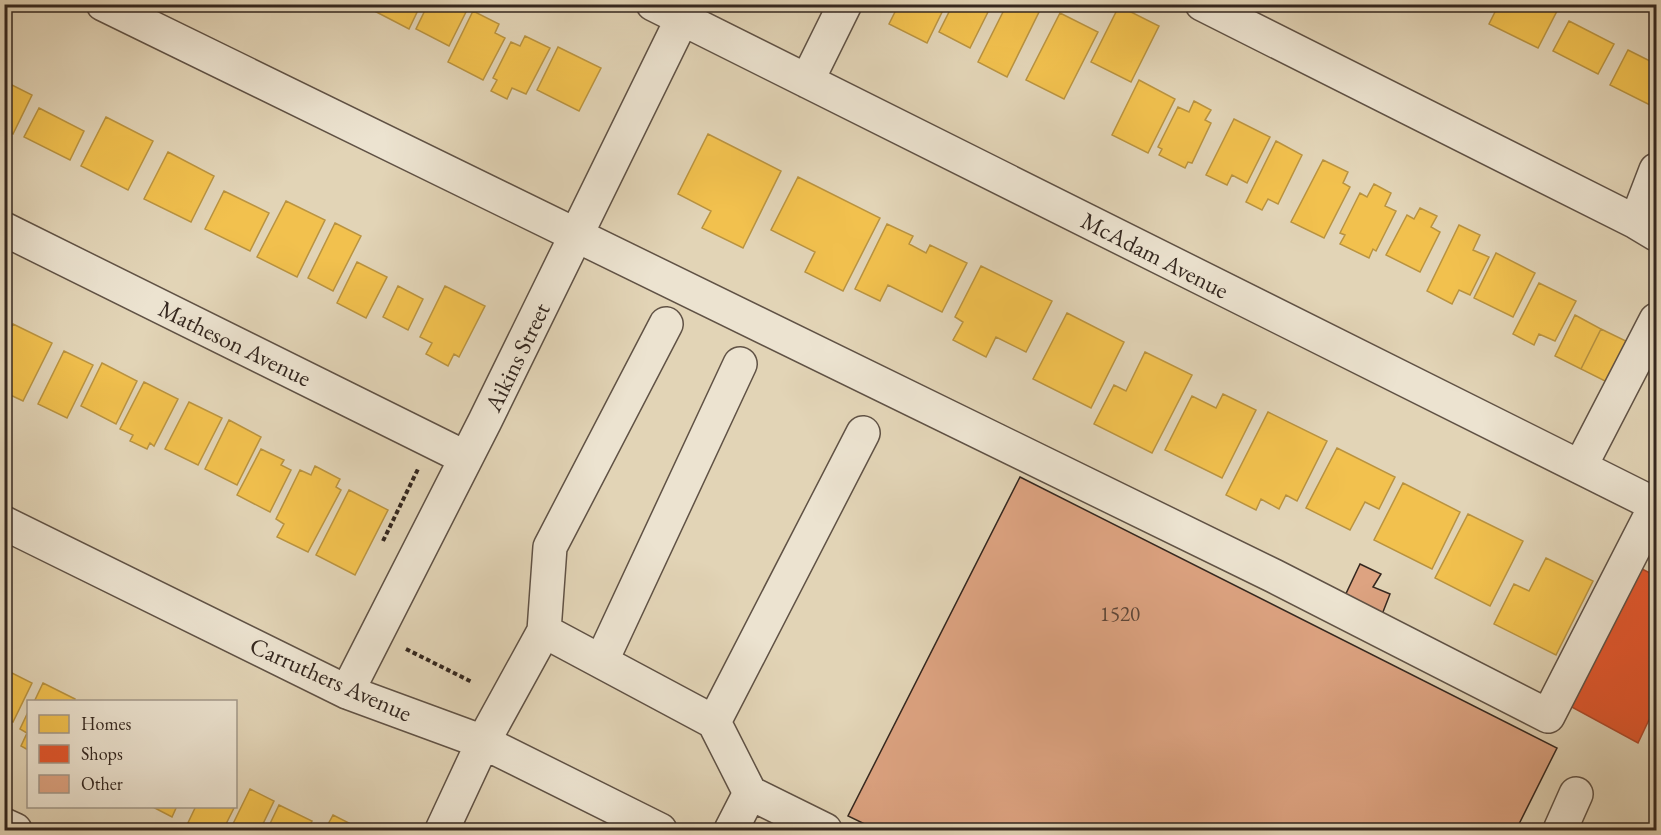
<svg xmlns="http://www.w3.org/2000/svg" width="1661" height="835" viewBox="0 0 1661 835" font-family="'EB Garamond',serif">
<style>
.homes{fill:#f2c14e;stroke:#b99340;stroke-width:1.5}
.shops{fill:#e4572e;stroke:#af492a;stroke-width:1.5}
.building{fill:#dda381;stroke:#34271f;stroke-width:1.5}
.lines{fill:none;stroke-linecap:round;stroke-linejoin:round}
.minor-casing{stroke:#605245;stroke-width:36}
.path{stroke:#34271f;stroke-width:4;stroke-dasharray:4.5 3;stroke-linecap:butt}
.minor{stroke:#ece3d0;stroke-width:33}
.labels{text-anchor:middle;dominant-baseline:central;stroke-width:6;stroke-linejoin:round;paint-order:stroke}
.number-label{font-size:21px;fill:#5e4638}
.street-label{font-size:24px;fill:#34271f;stroke:#ece3d0}
</style>
<rect width="100%" height="100%" fill="#e2d4b6"/>
<filter id="stains"><feTurbulence type="fractalNoise" baseFrequency=".00333" numOctaves="4"/><feColorMatrix values="0 0 0 0 .2 0 0 0 0 .09 0 0 0 0 .02 0 0 0 .5 -.17"/></filter>
<radialGradient id="worn" r=".72"><stop offset=".6" stop-color="#630" stop-opacity="0"/><stop offset="1" stop-color="#630" stop-opacity=".3"/></radialGradient>
<path class="homes" d="M361,4H421L409,29Z
M428,4H470L449,46L416,29Z
M899,4H946L927,43L889,24Z
M953,4H992L970,48L939,32Z
M1007,4H1043L1007,77L978,62Z
M1499,4H1543L1557,11L1538,48L1489,24Z
M1119,6L1159,26L1131,82L1091,62Z
M473,11L499,24L495,33L505,38L483,80L448,62Z
M1060,13L1098,32L1064,99L1026,80Z
M1569,21L1614,44L1598,74L1553,51Z
M525,36L550,48L526,94L512,88L507,99L491,91L497,80L493,78L511,42L520,46Z
M558,47L601,68L579,111L537,90Z
M1628,50L1656,64V108L1610,85Z
M1139,80L1175,99L1148,153L1112,135Z
M4,81L32,95L13,134L4,129Z
M1194,101L1211,110L1205,120L1211,123L1192,163L1188,162L1185,168L1159,155L1162,149L1158,147L1178,107L1189,112Z
M39,108L84,131L70,160L24,137Z
M106,117L153,141L128,190L81,166Z
M1234,119L1270,137L1247,183L1232,175L1227,185L1206,175Z
M708,134L781,171L743,248L702,228L711,211L678,194Z
M1276,141L1302,155L1278,204L1268,199L1262,210L1246,202Z
M168,152L214,176L191,222L144,199Z
M1323,160L1348,172L1343,183L1350,187L1324,238L1291,222Z
M798,177L880,218L843,291L805,272L815,252L771,230Z
M1374,184L1391,193L1385,206L1396,211L1376,251L1373,249L1369,258L1340,244L1345,235L1340,233L1360,193L1367,197Z
M224,191L269,213L250,251L205,229Z
M286,201L325,220L297,277L257,257Z
M1420,208L1437,216L1431,227L1440,232L1420,272L1386,255L1407,215L1414,219Z
M335,223L361,236L333,291L308,278Z
M887,224L913,236L909,244L926,253L930,245L967,263L942,312L888,285L880,301L855,289Z
M1459,225L1480,235L1473,250L1489,257L1470,295L1459,290L1452,304L1427,291Z
M1496,253L1535,273L1513,317L1474,298Z
M357,262L387,277L366,318L337,303Z
M981,266L1052,301L1026,352L996,337L986,357L953,340L963,322L955,317Z
M1539,283L1576,301L1555,341L1539,334L1534,345L1513,334Z
M398,286L423,299L408,330L383,317Z
M445,286L485,306L459,357L454,354L448,366L426,354L432,343L420,337Z
M1067,313L1124,342L1091,408L1033,379Z
M1575,315L1601,329L1581,369L1555,356Z
M13,324L52,343L23,401L4,392V341Z
M1601,329L1628,342L1607,382L1581,369Z
M64,351L93,365L67,418L38,404Z
M1145,352L1192,375L1152,453L1094,424L1114,385L1126,391Z
M102,363L137,381L116,424L81,406Z
M144,382L178,399L154,446L150,443L147,449L130,441L133,435L120,429Z
M1223,394L1256,410L1222,478L1165,450L1192,396L1216,408Z
M189,402L222,418L198,465L165,449Z
M1268,412L1327,441L1297,501L1286,495L1279,509L1261,499L1256,510L1226,495Z
M229,420L261,437L237,485L205,469Z
M1337,448L1395,477L1379,509L1365,502L1350,530L1306,508Z
M261,449L284,460L281,465L291,470L270,512L237,495Z
M315,466L340,479L336,487L341,490L308,552L277,537L284,524L276,519L300,470L311,475Z
M1403,483L1460,512L1432,569L1374,540Z
M349,490L388,510L355,575L316,555Z
M1468,514L1523,541L1490,606L1435,578Z
M1546,558L1593,581L1556,655L1494,624L1514,584L1529,591Z
M4,669L32,683L13,722L4,718Z
M43,683L75,699L74,702H34Z
M28,712V750L21,746L27,733L20,729Z
M250,789L274,801L260,830H230Z
M279,805L312,821L307,830H267Z
M151,806H177L172,817Z
M196,806H235L223,830H188L185,829Z
M333,815L349,823L346,830H325Z"/>
<path class="shops" d="M1640,568L1656,576V705L1638,743L1568,705Z"/>
<path class="building" d="M1020,477L1557,748L1516,830H877L848,816Z
M1360,564L1381,574L1373,587L1390,594L1381,617L1343,600Z"/>
<g class="lines">
<defs>
<path id="minor" d="M103,4L1274,576L1548,716L1656,505
M653,4L1656,505
M1202,4L1636,222
M807,81L845,4
M1656,170L1636,222L1656,234
M4,229L466,458
M1580,467L1656,320
M4,523L347,692L483,742L660,830
M544,631L550,547L666,324
M602,660L740,364
M347,692L485,421L682,19
M4,825L15,830
M442,830L483,742L544,631L714,722
M731,830L750,793
M825,830L750,793L714,722L863,433
M1560,830L1576,794"/>
</defs>
<use href="#minor" class="minor-casing"/>
<path class="path" d="M383,541L418,469
M406,649L472,682"/>
<use href="#minor" class="minor"/>
</g>
<g class="labels">
<g class="number-label">
<text x="1120" y="613">1520</text>
</g>
<g class="street-label">
<text transform="translate(1155 255) rotate(27)">McAdam Avenue</text>
<text transform="translate(235 343) rotate(26)">Matheson Avenue</text>
<text transform="translate(517 357) rotate(-64)">Aikins Street</text>
<text transform="translate(331 679) rotate(24)">Carruthers Avenue</text>
</g>
</g>
<rect width="1661" height="835" fill="none" stroke="#e2d4b6" stroke-width="24"/>
<rect x="6" y="6" width="1649" height="823" fill="none" stroke="#34271f" stroke-width="3"/>
<rect x="12" y="12" width="1637" height="811" fill="none" stroke="#34271f" stroke-width="1.5"/>
<rect x="27" y="700" width="210" height="108" fill="#ece3d0" stroke="#a29889" stroke-width="1.5"/>
<rect x="39" y="715" width="30" height="18" fill="#f2c14e" stroke="#a29889" stroke-width="1.5"/>
<text x="81" y="730" font-size="18" fill="#34271f">Homes</text>
<rect x="39" y="745" width="30" height="18" fill="#e4572e" stroke="#a29889" stroke-width="1.5"/>
<text x="81" y="760" font-size="18" fill="#34271f">Shops</text>
<rect x="39" y="775" width="30" height="18" fill="#dda381" stroke="#a29889" stroke-width="1.5"/>
<text x="81" y="790" font-size="18" fill="#34271f">Other</text>
<rect width="100%" height="100%" filter="url(#stains)"/>
<rect width="100%" height="100%" fill="url(#worn)"/>
</svg>
